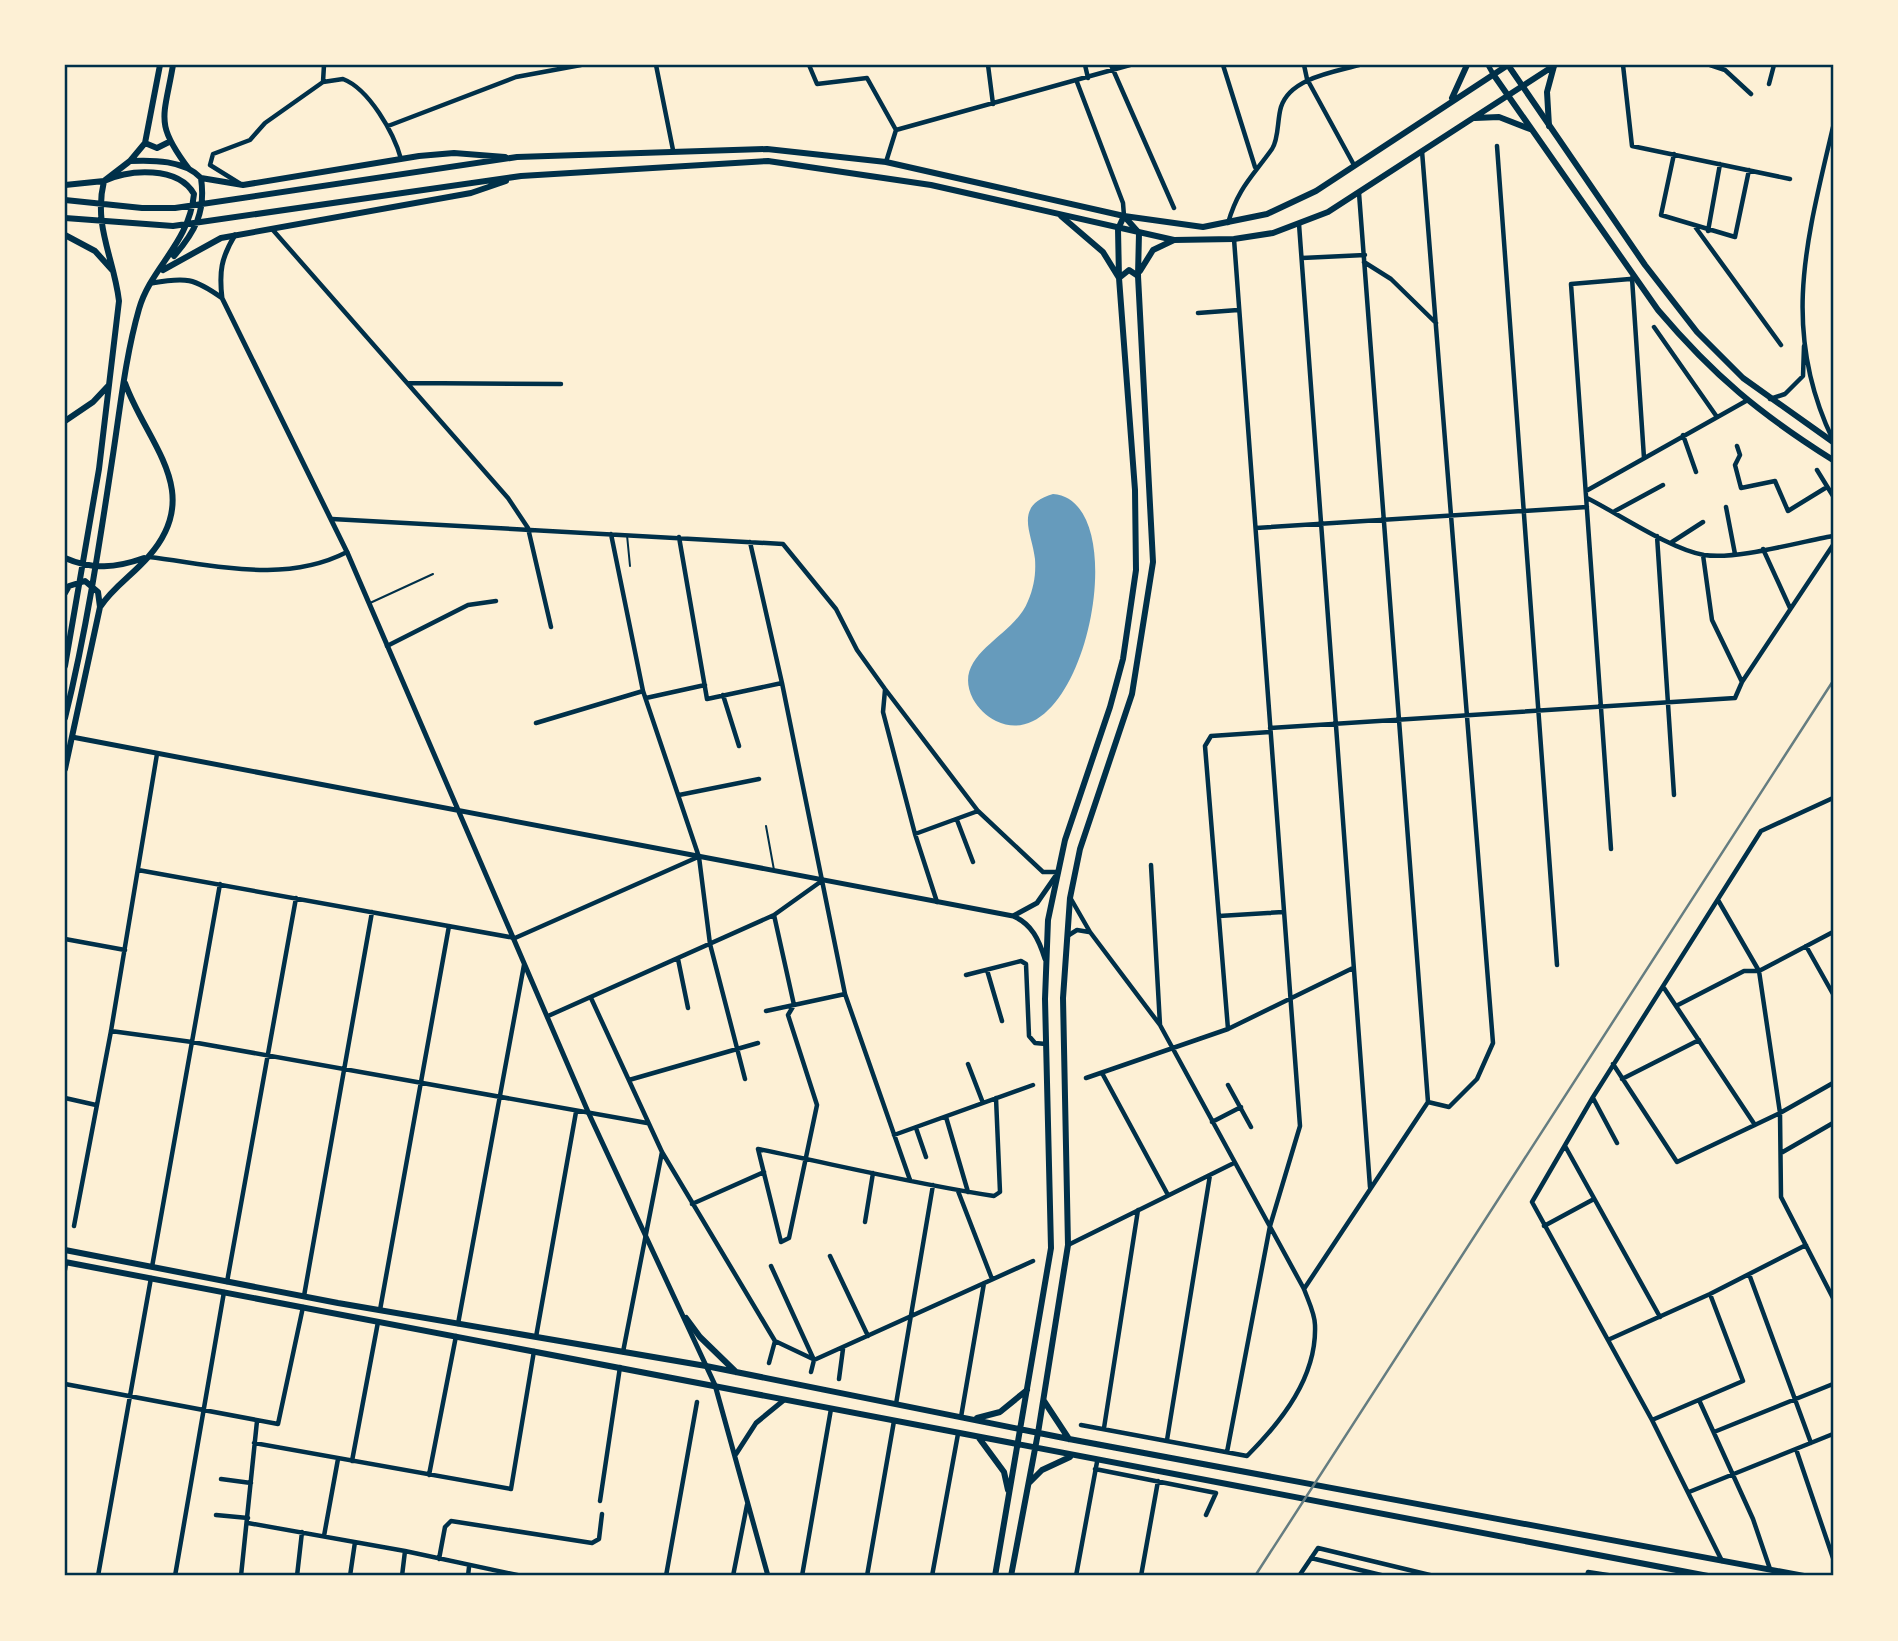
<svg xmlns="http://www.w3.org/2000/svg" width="1898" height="1641" viewBox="0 0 1898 1641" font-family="Arial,sans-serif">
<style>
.water{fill:#669bbc}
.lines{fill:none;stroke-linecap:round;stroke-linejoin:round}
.service{stroke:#003049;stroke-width:2}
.minor{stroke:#003049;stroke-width:4.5}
.tertiary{stroke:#003049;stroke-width:5}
.secondary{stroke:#003049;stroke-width:6}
.primary{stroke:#003049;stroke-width:6}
.rail{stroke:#657d81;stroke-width:2.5}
.neatline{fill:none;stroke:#003049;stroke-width:2.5}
</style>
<rect width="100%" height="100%" fill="#fdf0d5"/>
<path class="water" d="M1053,494C1137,500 1084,763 996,721C986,716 978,708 973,699C950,654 1014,638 1028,601C1034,587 1036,574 1035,559C1032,532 1013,506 1053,494Z"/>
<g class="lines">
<path class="service" d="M627,535L630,566
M370,603L433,574
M766,826L774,870"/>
<path class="minor" d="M656,65L673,150
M809,65L817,84L867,78L896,130
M988,65L993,104
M1085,65L1088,78
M1111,65L1174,208
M1223,65L1255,167
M1304,65L1307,79L1354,165
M1623,65L1632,146L1790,179
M1710,65L1725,70L1751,94
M323,82L324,65
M1077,82L1123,203L1124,216
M1769,84L1774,65
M388,126L516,77L581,65
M1497,146L1557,965
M1422,151L1493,1043L1477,1079L1449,1107L1428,1102
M1674,154L1661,215L1735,237L1749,170
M886,162L896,130L1130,65
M239,183L210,165L213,154L250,140L265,123L323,82L343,79C369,89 394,133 401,159
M1359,193L1428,1102
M1228,223C1238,188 1252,177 1272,149C1279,139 1277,120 1281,107C1290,78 1334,72 1359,65
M1299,224L1370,1187
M1696,228L1781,345
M272,229L508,498L528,528L551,627
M1708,231L1720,164
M1302,258L1365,255
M1364,262L1391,279L1436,323
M1632,278L1644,458
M1198,313L1238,310
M1654,327L1717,417
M408,383L561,384
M1770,399L1785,394L1803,376L1804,346
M1683,435L1696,472
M1833,440C1780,330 1807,239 1833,127
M1737,446L1740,455L1735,465L1741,488L1775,481L1788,511L1827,487
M1817,470L1833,496
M1586,491L1746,401
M1587,498C1619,514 1670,549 1704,555C1738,560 1798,542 1833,536
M1726,507L1735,554
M1615,511L1663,485
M332,519L783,544L836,609L857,650L885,689L978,811L1043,872H1058
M1256,528L1587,507
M611,534L643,691L699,857L710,944L745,1079
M1657,536L1674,795
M679,537L707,699L782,683
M750,542L782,683L845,994L910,1180
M1672,542L1703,522
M1763,549L1790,608
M1703,555L1712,620L1742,682
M149,557C216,565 285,584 347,552
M387,646L468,605L496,601
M885,690L883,712L915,834L937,902
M723,695L739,746
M646,698L705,685
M536,723L643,691
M1270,728L1735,698L1742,682L1833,545
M679,795L759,779
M957,820L973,862
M915,834L978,811
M1611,849L1571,284L1630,279
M1151,865L1160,1025
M138,870L515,938L698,857
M1071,899L1090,932L1160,1025L1304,1289C1308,1300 1315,1314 1315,1325C1317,1377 1282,1421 1247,1456L1081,1425
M1718,900L1759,971
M774,915L794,1005L788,1015L817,1105L789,1238L781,1242L758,1149C837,1165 915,1184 994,1196L1000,1192L996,1098
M1219,916L1283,912
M1833,932L1759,971L1780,1113L1781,1197L1833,1298
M1069,935L1077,930L1089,932
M65,939L125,950
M1806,946L1833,994
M678,959L688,1008
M987,970L1002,1021
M966,975L1021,961L1026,964L1029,1036L1035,1043L1046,1044
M1664,988L1755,1125
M591,998L662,1152L775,1341L769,1363
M1676,1006L1744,971H1759
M766,1011L845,994
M548,1016L774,915L823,880
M1228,1029L1205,746L1211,736L1270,732
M111,1031L192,1042L647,1123
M968,1064L983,1103
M1613,1064L1677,1162L1780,1113L1833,1083
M1102,1073L1168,1195
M1086,1078L1228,1029L1353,968
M1622,1079L1699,1040
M629,1080L758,1043
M1228,1085L1251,1127
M65,1098L96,1105
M1593,1098L1617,1143
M946,1117L968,1192
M1212,1122L1241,1107
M916,1128L926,1157
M894,1135L1033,1085
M1565,1146L1660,1317
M1781,1153L1833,1123
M958,1191L992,1279
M692,1204L764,1172
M865,1222L873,1173
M74,1226L111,1031L157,754
M1544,1226L1594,1199
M1068,1245L1234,1163
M830,1256L868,1336
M771,1266L814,1360
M152,1267L220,884
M65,1270L66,1263
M1749,1274L1811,1443
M227,1282L296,898
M1304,1289L1428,1102
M304,1296L372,912
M380,1310L449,926
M458,1324L524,965
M536,1337L576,1112
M1610,1339L1710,1294L1806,1245
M775,1341L813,1359
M623,1352L662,1152
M814,1360L1033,1261
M811,1372L814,1360
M839,1379L843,1349
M65,1384L278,1424L303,1307
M1699,1400L1753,1519L1770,1569
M896,1404L933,1185
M961,1417L984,1283
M1652,1420L1743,1381L1710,1294
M1104,1428L1138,1210
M1714,1432L1833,1384
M1167,1440L1210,1175
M254,1443L511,1489L534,1351
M1796,1449L1833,1558
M1227,1452L1270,1226L1300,1126L1234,239
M352,1461L378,1322
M1095,1469L1216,1493L1206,1515
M429,1475L456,1336
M221,1479L251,1483
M1689,1492L1833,1434
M600,1501L620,1367
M216,1515L248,1518
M248,1523L405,1551L522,1576
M324,1536L338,1459
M1311,1558L1385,1576
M439,1559L445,1527L451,1521L592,1543L599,1539L602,1514
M1722,1561L1652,1420L1532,1202L1593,1097L1761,831L1833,798
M98,1576L151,1278
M175,1576L224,1292
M241,1576L257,1421
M297,1576L302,1532
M350,1576L355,1542
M402,1576L405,1551
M468,1576L469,1567
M666,1576L697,1402
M733,1576L747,1505
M802,1576L831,1409
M867,1576L894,1421
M932,1576L958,1434
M1076,1576L1097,1462
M1141,1576L1158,1481
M1299,1576L1318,1548L1434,1576
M1587,1576L1588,1572L1614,1576"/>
<path class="tertiary" d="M1488,65L1493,74
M235,235C221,258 219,272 222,298L347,552L589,1114L715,1385L768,1576
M152,283C186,277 194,278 222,298
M72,737L1013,916C1032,924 1039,940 1045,959
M1013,916L1037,903L1055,877
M736,1454L756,1423L784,1400"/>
<path class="secondary" d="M1508,65L1645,265L1697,332L1743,378L1833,442
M1493,74L1658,310C1714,376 1760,414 1833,460
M1140,271L1153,250L1174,240
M1119,278L1129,270L1138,276
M65,1250L338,1303L706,1366L1069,1439L1804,1576
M65,1262L1708,1576
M686,1318L700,1337L736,1372
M1044,1401L1069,1439
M977,1418L1000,1412L1027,1390
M979,1438L1004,1472L1008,1490
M1029,1483L1042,1470L1070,1457
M995,1576L1051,1248L1045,999L1048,920L1065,840L1110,707L1123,659L1136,570L1135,490L1119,278L1103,252L1061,216
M1011,1576L1038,1433L1068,1245L1063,998L1070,898L1080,849L1132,694L1153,562L1138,276L1139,233L1124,216L1118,229L1119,278"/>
<path class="primary" d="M173,65C164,118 154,123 189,169
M1452,98L1467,65
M1475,118L1499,117L1530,129
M1549,126L1547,92L1554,66
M145,143L157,148L169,142
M130,161L145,143L160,65
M65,185L104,181L130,161C153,160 184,160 201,178L243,185L419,156L454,153L505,157
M65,200L142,208H175L517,157L767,149L886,162L1124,216L1203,227L1267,214L1316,191L1508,65
M65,218L173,226L521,176L768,161L931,185L1174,240L1234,239L1273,233L1328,212L1555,65
M65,235L95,251L113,271
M174,256C195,232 206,212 201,178
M163,270L221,238L471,193L506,181
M65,421L93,402L108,386
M65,558C92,570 116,568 144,558
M65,593L69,586L85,581L98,592L100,607
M65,666L99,469L119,301C114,258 93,226 104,181
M65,718C86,633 99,547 112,461C120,410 125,358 139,309C151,267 189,244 194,194C178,166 130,169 104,181
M65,769L100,607C114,586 133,575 149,556C205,492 147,444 125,383"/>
<path class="rail" d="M1255,1576L1833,681"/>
</g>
<rect width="1898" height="1641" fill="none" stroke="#fdf0d5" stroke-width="133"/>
<rect x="66" y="66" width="1766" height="1508" class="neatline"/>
</svg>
